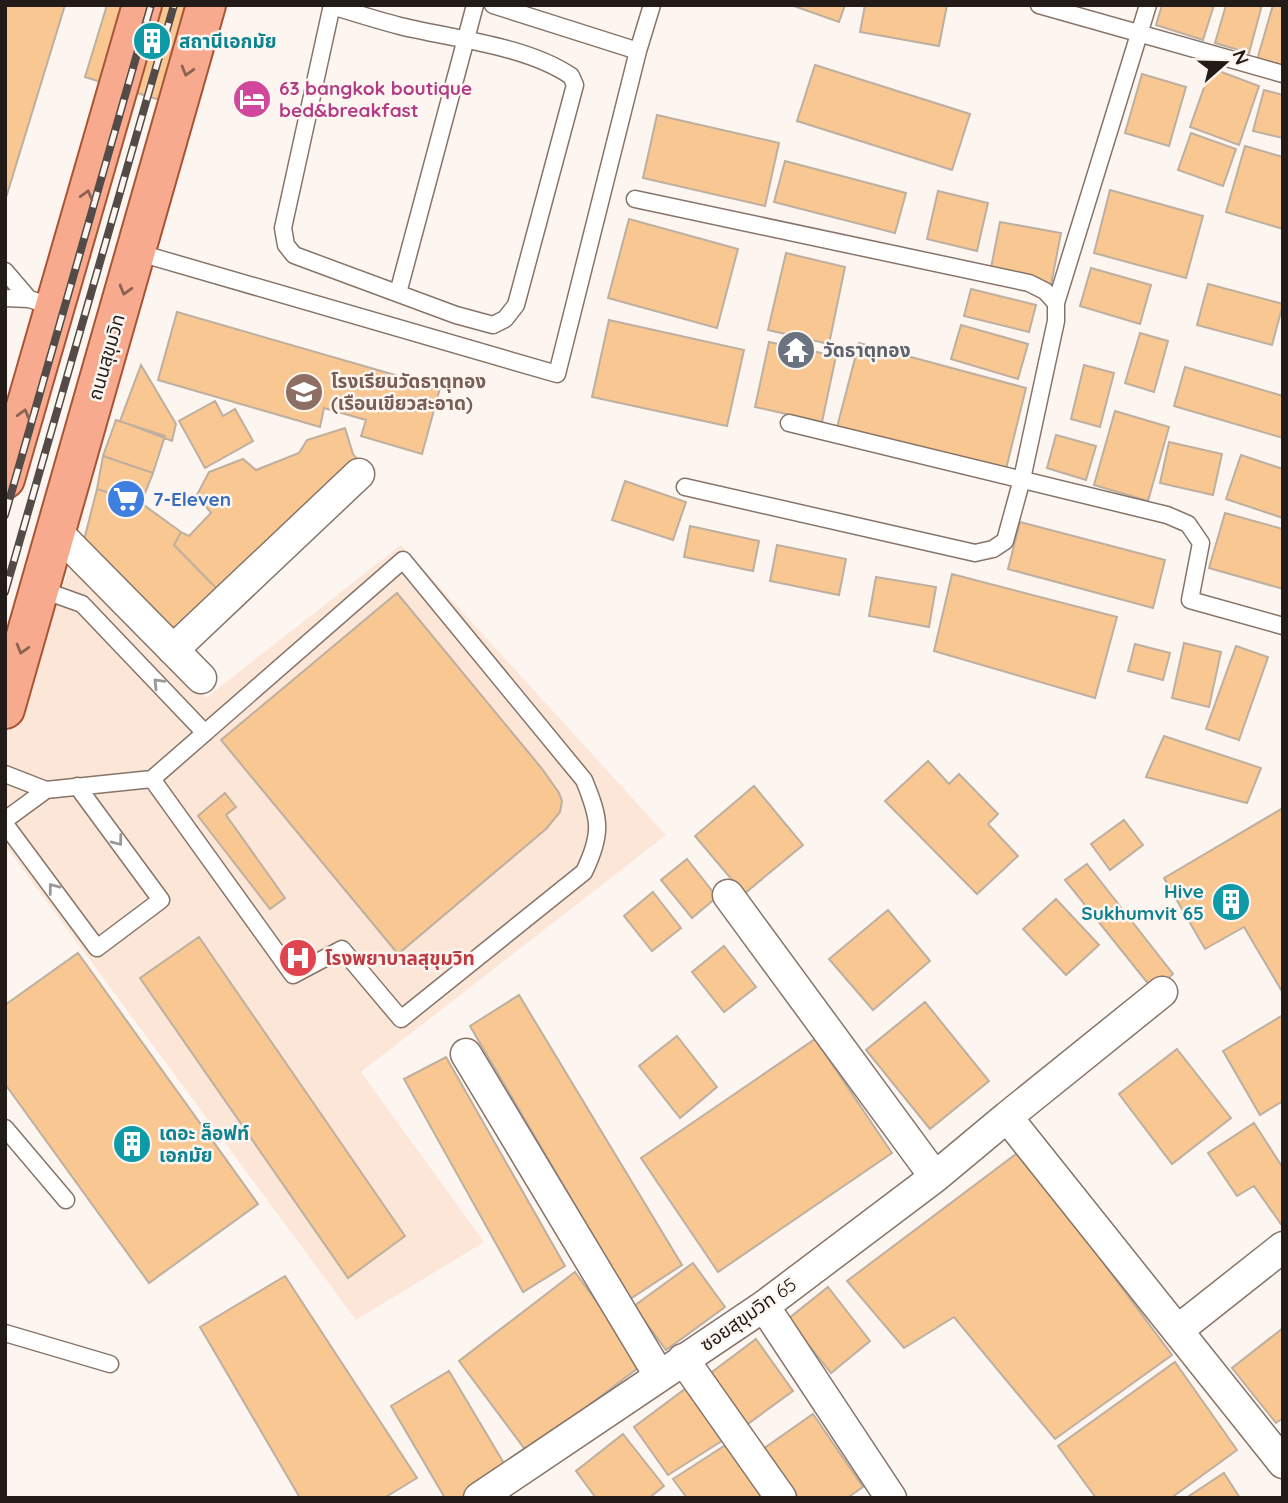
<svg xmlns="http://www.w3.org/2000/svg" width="1288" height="1503" viewBox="0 0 1288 1503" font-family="Quicksand,'Noto Sans Thai',sans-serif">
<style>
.built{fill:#fce6d7}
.building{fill:#f8c792;stroke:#beaf9f;stroke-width:2}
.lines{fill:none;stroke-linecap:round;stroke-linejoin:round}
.lane-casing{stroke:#867468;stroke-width:19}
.street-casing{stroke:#867468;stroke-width:33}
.primary-casing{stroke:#a95434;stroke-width:42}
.lane{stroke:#fff;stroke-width:16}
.street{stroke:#fff;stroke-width:30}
.primary{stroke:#f7aa8e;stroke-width:38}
.rail-casing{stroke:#534b47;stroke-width:8}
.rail{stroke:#fdf5f0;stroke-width:5;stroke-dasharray:16;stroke-linecap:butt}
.oneway{stroke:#8c6252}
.oneway2{stroke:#9c9897}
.labels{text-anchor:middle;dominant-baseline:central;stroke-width:5;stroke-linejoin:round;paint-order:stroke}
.culture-label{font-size:19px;font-weight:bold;fill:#0d838f;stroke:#fdf5f0;text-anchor:start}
.hotel-label{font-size:19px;font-weight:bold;fill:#b23c85;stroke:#fdf5f0;text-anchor:start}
.worship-label{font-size:19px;font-weight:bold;fill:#5b616d;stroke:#fdf5f0;text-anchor:start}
.street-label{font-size:19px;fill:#221b17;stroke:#fdf5f0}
.education-label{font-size:19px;font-weight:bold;fill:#785e54;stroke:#fdf5f0;text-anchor:start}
.shop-label{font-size:19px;font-weight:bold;fill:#366cbe;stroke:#fdf5f0;text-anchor:start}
.health-label{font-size:19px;font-weight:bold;fill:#be3a42;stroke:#fdf5f0;text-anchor:start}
</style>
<rect width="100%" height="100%" fill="#fdf5f0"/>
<path class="built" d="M401,545L666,835L361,1072L484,1242L356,1320L5,845V735L70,568L206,698Z"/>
<path class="building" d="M5,5H65L5,201Z
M107,5H219L189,109L85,77Z
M791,5H845L839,22Z
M865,5H947L939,46L860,32Z
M1162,5H1214L1203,40L1156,25Z
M1226,5H1262L1249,53L1215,43Z
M1273,5H1283V68L1257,60Z
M815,65L970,114L952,170L797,121Z
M1211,68L1259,86L1239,145L1190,127Z
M1142,74L1186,87L1169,146L1125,133Z
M1264,90L1283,95V138L1253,131Z
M657,115L779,143L765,206L643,178Z
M1191,133L1236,149L1223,186L1178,170Z
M1245,146L1283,157V229L1226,212Z
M785,161L906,193L895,233L774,202Z
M1110,190L1203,216L1186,278L1094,253Z
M938,191L988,203L977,251L927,239Z
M629,219L738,249L717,328L608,298Z
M1000,222L1061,233L1051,285L990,273Z
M786,253L845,267L829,344L768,330Z
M1091,268L1151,285L1140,324L1080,306Z
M1208,284L1283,304L1272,345L1197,325Z
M971,289L1036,305L1029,332L964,316Z
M177,312L440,388L422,454L361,436L366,420L324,408L320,427L158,380Z
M609,320L744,350L727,426L592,397Z
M961,325L1028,344L1018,379L951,359Z
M1140,333L1168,341L1154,392L1125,383Z
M769,342L836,356L822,422L755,407Z
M859,343L1026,388L1005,473L836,431Z
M141,365L176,424L172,441L120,421Z
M1084,365L1114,373L1100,427L1071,419Z
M1185,367L1283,396V438L1174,406Z
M215,401L223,416L235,409L253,441L205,468L179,421Z
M1115,411L1169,427L1148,501L1094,485Z
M116,420L165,436L153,473L103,456Z
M345,428L353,454L361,464L221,593L174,545L181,532L189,536L211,513L197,495L209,472L243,459L256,470L299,453L307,440Z
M1056,435L1096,446L1086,480L1047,468Z
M1169,442L1222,454L1213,495L1160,483Z
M1241,455L1283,469V518L1226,499Z
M103,456L153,473L141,503L97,489Z
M625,481L686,502L673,540L612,520Z
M97,489L141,503L181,532L174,545L221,593L171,641L84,540Z
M1225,513L1283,529V589L1209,568Z
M1020,522L1165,560L1153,608L1008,569Z
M690,526L759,541L753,571L684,557Z
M777,545L846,559L839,595L770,581Z
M952,574L1117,617L1095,698L934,651Z
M876,577L936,587L929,627L869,616Z
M397,593L543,770L559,793L562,801L560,812L546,829L398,954L221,740Z
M1184,643L1221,652L1209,707L1172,698Z
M1135,644L1170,653L1163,680L1128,671Z
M1236,646L1268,657L1239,740L1206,729Z
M1164,736L1261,768L1247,803L1146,777Z
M928,761L949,784L959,774L998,814L988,824L1018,856L977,894L885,801Z
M754,786L803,845L744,894L695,836Z
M225,793L236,807L226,815L285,898L270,909L198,816Z
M1283,808V993L1244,927L1205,949L1164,878Z
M1124,820L1143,845L1110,870L1091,844Z
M687,859L717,897L692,918L661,880Z
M1087,864L1173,974L1154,991L1065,880Z
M653,892L681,928L652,951L624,916Z
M1056,899L1099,945L1066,975L1023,929Z
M888,910L930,961L873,1010L829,959Z
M199,937L405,1236L348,1278L140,978Z
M724,946L756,987L724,1012L692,972Z
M78,953L258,1204L149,1283L5,1084V1005Z
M519,995L682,1265L630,1299L470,1026Z
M925,1002L989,1081L930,1129L866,1050Z
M1283,1015V1101L1260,1115L1223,1051Z
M677,1036L717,1087L680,1118L639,1066Z
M815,1039L892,1153L718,1272L641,1158Z
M1177,1049L1231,1118L1172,1164L1119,1094Z
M446,1057L565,1266L523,1292L404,1079Z
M1254,1123L1283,1168V1227L1254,1186L1237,1196L1208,1153Z
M1020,1151L1172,1355L1055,1439L954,1317L904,1348L847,1281Z
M693,1263L725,1307L666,1350L634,1306Z
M575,1272L642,1365L527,1452L459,1361Z
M285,1276L417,1478L384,1498H300L200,1327Z
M828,1287L870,1341L831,1373L788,1319Z
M1283,1328V1418L1276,1423L1232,1368Z
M756,1339L793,1391L745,1426L708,1375Z
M1175,1362L1237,1450L1171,1498H1096L1058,1446Z
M449,1371L508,1470L462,1498H445L391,1406Z
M689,1386L725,1439L668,1475L634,1427Z
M813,1414L863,1487L847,1498H796L763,1449Z
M623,1434L664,1486L649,1498H596L576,1471Z
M727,1444L765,1498H687L673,1479Z
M1224,1473L1240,1498H1186Z"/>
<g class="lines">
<defs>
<path id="lane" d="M1039,5L1283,74
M332,6C355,13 377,20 400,26C453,39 525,45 571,76L575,85L516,305L505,319L493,325L456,315L294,255L286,245L283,228L332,5
M638,51L652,5
M635,199L1029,283L1045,291L1056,303V321L1022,479L1005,541L993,549L975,553L685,487
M136,252L557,374L638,51L493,5
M5,271L29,299
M398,293L475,5
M5,298L29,299L55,307
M1056,303L1148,5
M789,423L1167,515L1188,524L1201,543L1190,600L1283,626
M403,560L584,780C600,819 603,833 584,872L401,1019L342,949L293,975L152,779Z
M40,589L82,604L205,733
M5,774L46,790L152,779
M5,820L46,790
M5,824L97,948L161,900L77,786
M5,1128L66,1200
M5,1333L110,1364"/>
<path id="street" d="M56,531L201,678
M173,650L359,474
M728,895L935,1177
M466,1054L659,1375
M1007,1117L1162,992
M764,1306L891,1498
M1178,1330L1283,1247
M683,1359L781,1498
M479,1498L764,1306L935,1177L1007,1117L1283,1463"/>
<path id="primary" d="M5,479L142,5
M5,709L206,5"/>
</defs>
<use href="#lane" class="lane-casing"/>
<use href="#street" class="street-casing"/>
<use href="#primary" class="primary-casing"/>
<use href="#lane" class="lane"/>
<use href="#street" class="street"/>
<use href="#primary" class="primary"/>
<defs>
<path id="rail" d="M5,515L151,5
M5,592L174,5"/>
</defs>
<use href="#rail" class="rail-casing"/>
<use href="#rail" class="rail"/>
</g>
<defs><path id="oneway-chevron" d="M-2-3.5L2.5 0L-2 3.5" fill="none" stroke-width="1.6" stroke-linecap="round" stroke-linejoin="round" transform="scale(1.75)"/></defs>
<g class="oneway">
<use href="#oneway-chevron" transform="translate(187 71) rotate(106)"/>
<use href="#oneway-chevron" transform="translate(87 195) rotate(-74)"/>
<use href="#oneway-chevron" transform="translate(125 290) rotate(106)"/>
<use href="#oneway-chevron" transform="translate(24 414) rotate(-74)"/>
<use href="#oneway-chevron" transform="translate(22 649) rotate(106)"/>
</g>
<g class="oneway2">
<use href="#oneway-chevron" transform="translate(158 683) rotate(-134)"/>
<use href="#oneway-chevron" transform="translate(118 841) rotate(53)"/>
<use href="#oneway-chevron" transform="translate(53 888) rotate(-127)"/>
</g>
<defs>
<symbol id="building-disc" viewBox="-11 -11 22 22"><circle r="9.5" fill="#0f9aa8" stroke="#fdf5f0"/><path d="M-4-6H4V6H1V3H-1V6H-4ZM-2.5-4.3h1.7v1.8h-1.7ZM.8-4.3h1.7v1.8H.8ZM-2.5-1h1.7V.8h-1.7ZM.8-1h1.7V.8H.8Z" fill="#fff"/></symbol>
<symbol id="hotel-disc" viewBox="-11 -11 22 22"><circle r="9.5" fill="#d1479c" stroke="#fdf5f0"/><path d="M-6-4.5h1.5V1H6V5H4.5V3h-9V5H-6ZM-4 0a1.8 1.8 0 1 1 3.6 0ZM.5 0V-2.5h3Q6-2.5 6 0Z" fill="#fff"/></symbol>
<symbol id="temple-disc" viewBox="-11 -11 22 22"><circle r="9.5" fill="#6b7280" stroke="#fdf5f0"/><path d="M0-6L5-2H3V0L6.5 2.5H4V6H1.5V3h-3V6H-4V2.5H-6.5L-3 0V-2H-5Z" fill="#fff"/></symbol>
<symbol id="school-disc" viewBox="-11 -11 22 22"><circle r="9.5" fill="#8d6e63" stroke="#fdf5f0"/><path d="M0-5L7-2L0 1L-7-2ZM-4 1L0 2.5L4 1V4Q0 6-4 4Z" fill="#fff"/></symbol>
<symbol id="supermarket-disc" viewBox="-11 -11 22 22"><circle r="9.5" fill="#3f7fe0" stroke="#fdf5f0"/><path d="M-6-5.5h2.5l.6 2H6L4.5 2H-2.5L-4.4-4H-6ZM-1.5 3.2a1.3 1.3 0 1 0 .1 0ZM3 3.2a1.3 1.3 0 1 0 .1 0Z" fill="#fff"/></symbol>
<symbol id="hospital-disc" viewBox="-11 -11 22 22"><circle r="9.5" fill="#e0444e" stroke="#fdf5f0"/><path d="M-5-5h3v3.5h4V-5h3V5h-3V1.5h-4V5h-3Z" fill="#fff"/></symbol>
</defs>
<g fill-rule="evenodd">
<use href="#building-disc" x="130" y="19" width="44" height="44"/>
<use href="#hotel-disc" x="230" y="77" width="44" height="44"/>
<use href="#temple-disc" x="774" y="328" width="44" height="44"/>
<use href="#school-disc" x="282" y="370" width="44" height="44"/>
<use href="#supermarket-disc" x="104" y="477" width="44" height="44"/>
<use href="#building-disc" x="1209" y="880" width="44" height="44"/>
<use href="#hospital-disc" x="276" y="936" width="44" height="44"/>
<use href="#building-disc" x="110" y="1122" width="44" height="44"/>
</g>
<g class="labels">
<g class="culture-label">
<text x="179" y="41">สถานีเอกมัย</text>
<text x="1204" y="891" text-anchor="end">Hive<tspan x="1204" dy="22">Sukhumvit 65</tspan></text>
<text x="159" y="1133">เดอะ ล็อฟท์<tspan x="159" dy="22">เอกมัย</tspan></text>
</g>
<g class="hotel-label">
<text x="279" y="88">63 bangkok boutique<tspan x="279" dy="22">bed&amp;breakfast</tspan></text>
</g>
<g class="worship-label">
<text x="823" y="350">วัดธาตุทอง</text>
</g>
<g class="street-label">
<text transform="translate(106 357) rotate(-74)">ถนนสุขุมวิท</text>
<text transform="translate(748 1314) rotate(-35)">ซอยสุขุมวิท 65</text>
</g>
<g class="education-label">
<text x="331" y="381">โรงเรียนวัดธาตุทอง<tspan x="331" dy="22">(เรือนเขียวสะอาด)</tspan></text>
</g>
<g class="shop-label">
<text x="153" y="499">7-Eleven</text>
</g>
<g class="health-label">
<text x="325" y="958">โรงพยาบาลสุขุมวิท</text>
</g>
</g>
<rect width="1288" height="1503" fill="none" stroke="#221b17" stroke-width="14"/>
<g transform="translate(1225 63) rotate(70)" stroke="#fdf5f0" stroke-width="5" paint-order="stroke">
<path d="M0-5L12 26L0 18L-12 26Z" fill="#221b17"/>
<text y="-10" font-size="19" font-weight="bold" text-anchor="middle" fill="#221b17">N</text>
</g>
</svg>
